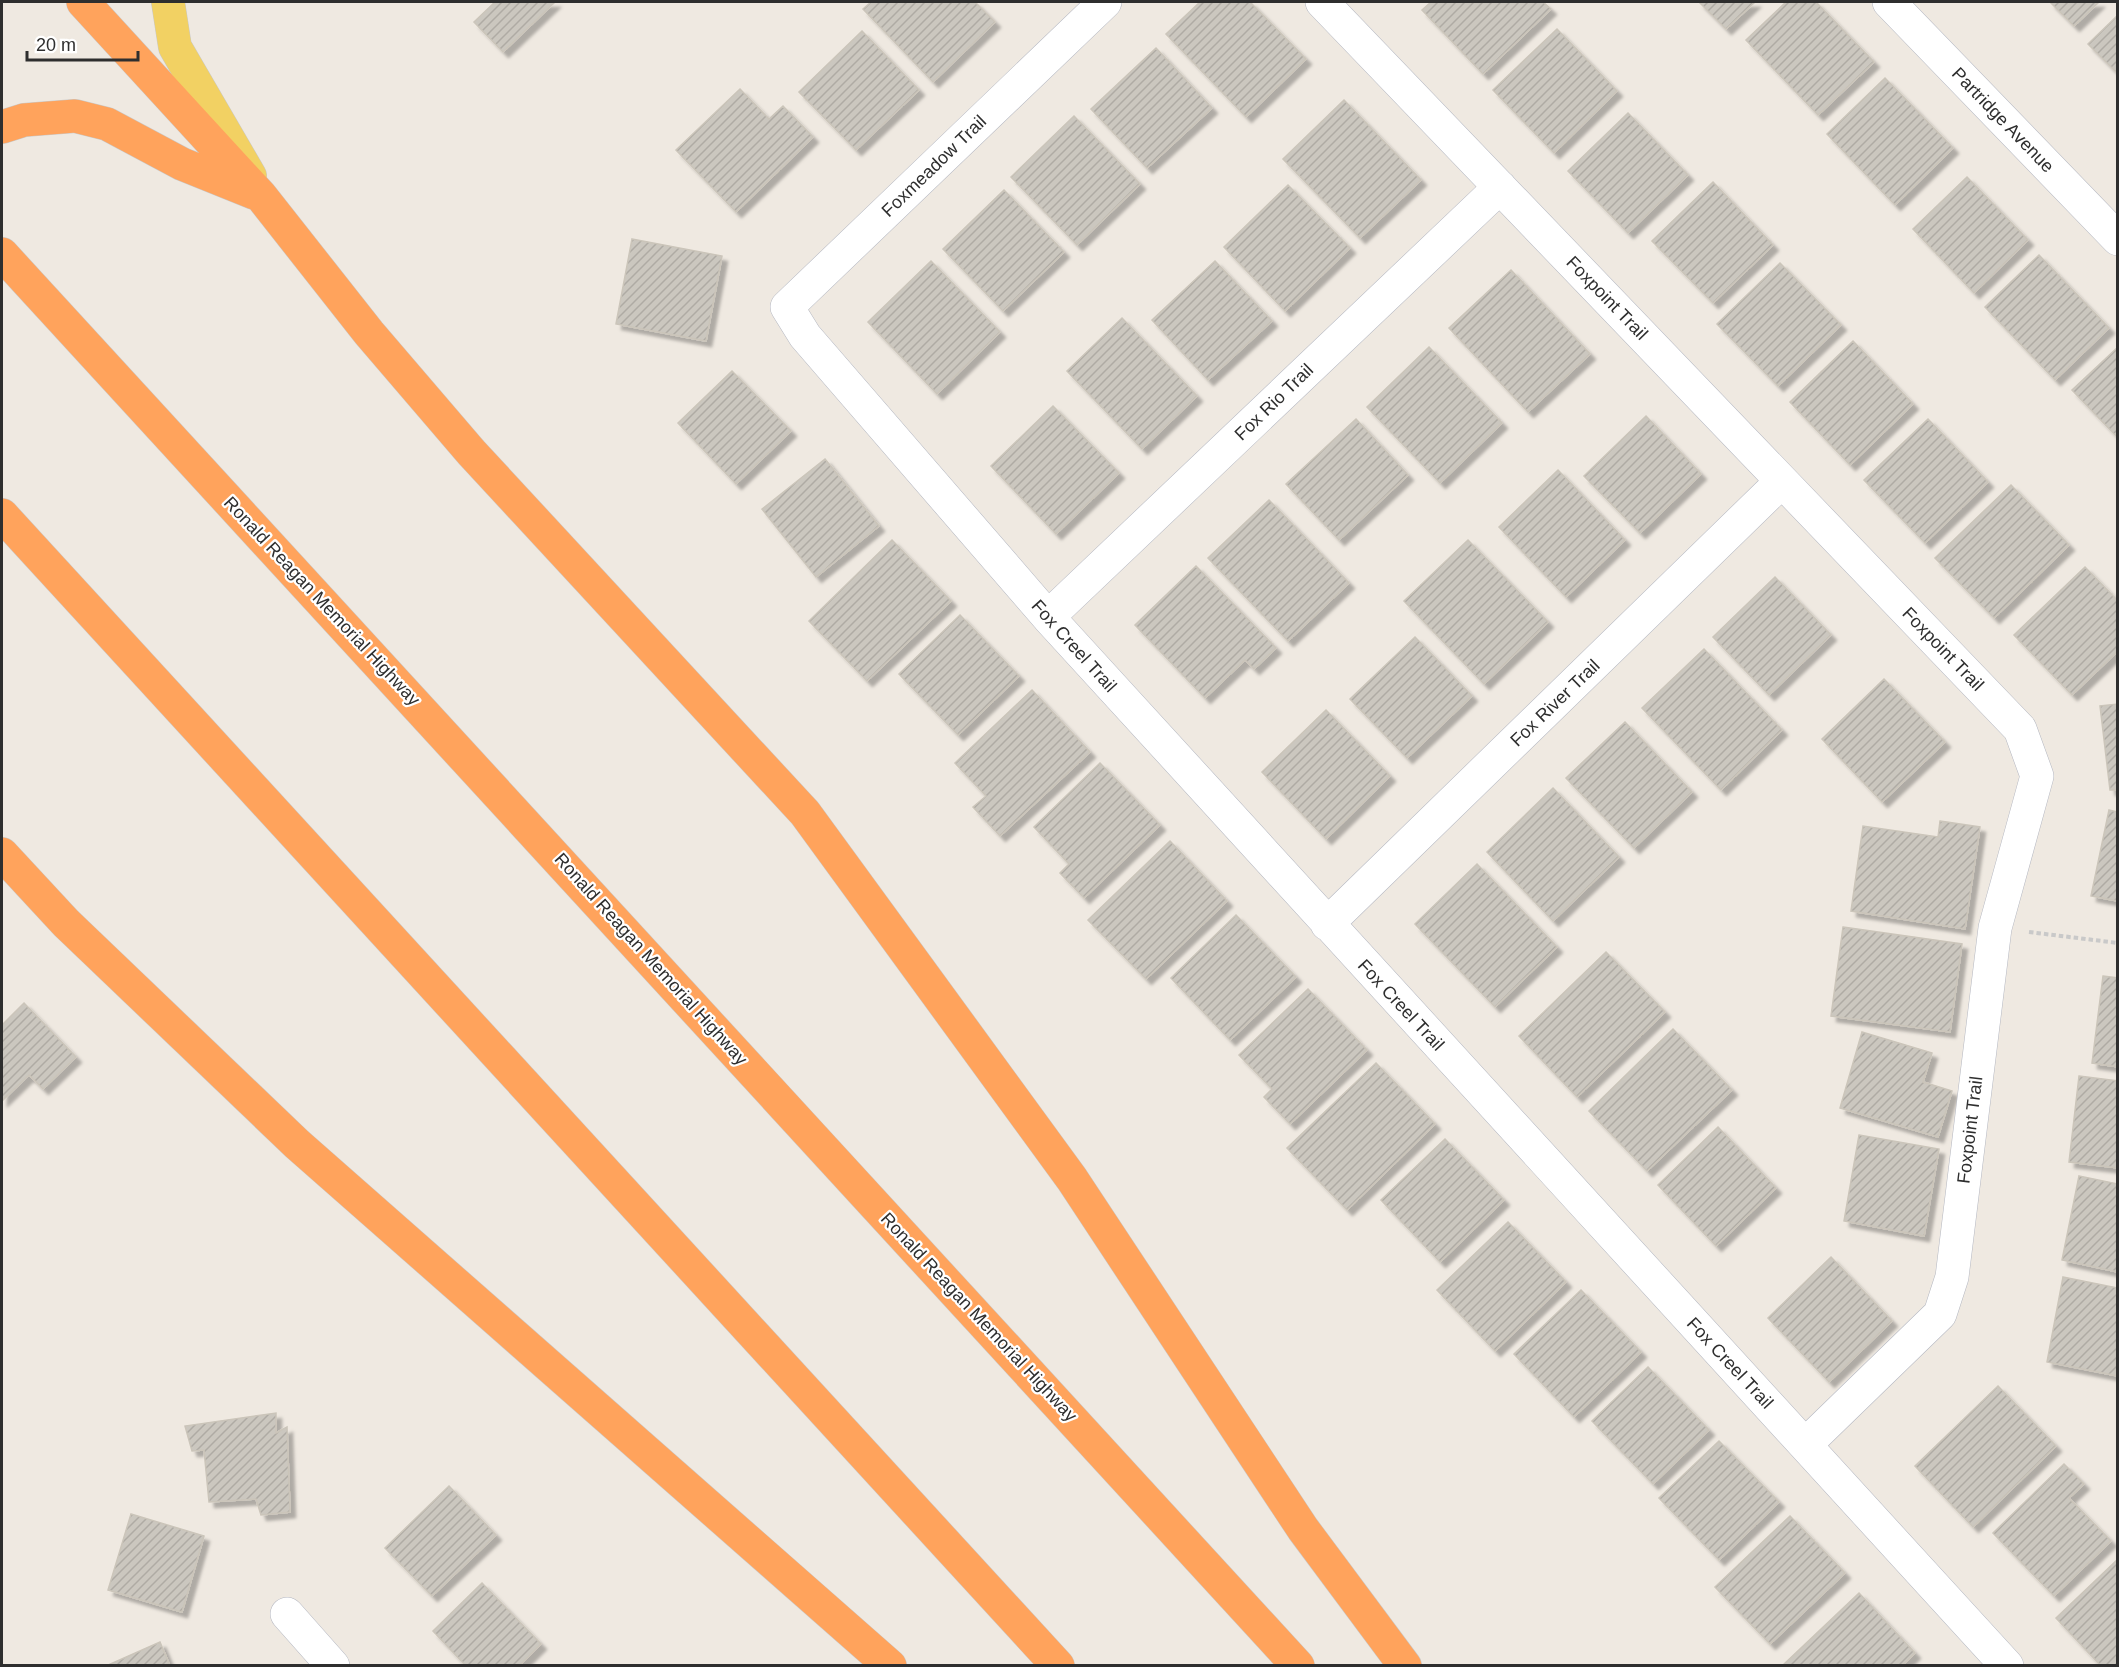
<svg xmlns="http://www.w3.org/2000/svg" width="2119" height="1667" viewBox="0 0 2119 1667" font-family="Arial,sans-serif">
<style>
.building{fill:url(#building-hatch);stroke:#cbc5ba;stroke-width:1.5;filter:url(#shadow)}
.lines{fill:none;stroke-linecap:round;stroke-linejoin:round}
.minor-casing{stroke:#b4b7c1;stroke-width:34}
.major-casing{stroke:#c9c9c9;stroke-width:34}
.highway-casing{stroke:#c9c9c9;stroke-width:34}
.path{stroke:#c9c9c9;stroke-width:4;stroke-dasharray:4.5 3;stroke-linecap:butt}
.minor{stroke:#fff;stroke-width:33}
.major{stroke:#f2d163;stroke-width:33}
.highway{stroke:#ffa35c;stroke-width:33}
.labels{text-anchor:middle;dominant-baseline:central;stroke-width:4.5;stroke-linejoin:round;paint-order:stroke}
.street-label{font-size:18px;fill:#2e2e2e;stroke:#fff}
</style>
<defs>
<pattern id="building-hatch" width="6" height="6" patternUnits="userSpaceOnUse" patternTransform="scale(1.5)"><rect width="6" height="6" fill="#cbc7bf"/><path d="M-1 1l2-2M0 6l6-6M5 7l2-2" fill="none" stroke="#afaba4"/></pattern>
<filter id="shadow"><feDropShadow dx="5.5" dy="5.5" stdDeviation="1.5" flood-color="#0004"/></filter>
</defs>
<rect width="100%" height="100%" fill="#efe9e1"/>
<path class="building" d="M495,2H555L503,52L474,22Z
M871,2H975L995,22L933,82L863,9Z
M1200,2H1250L1306,59L1246,117L1166,34Z
M1431,2H1543L1551,9L1483,74L1422,10Z
M1699,2H1755L1726,29Z
M1786,2H1816L1874,62L1818,115L1746,40Z
M2050,2H2099L2074,26Z
M2118,15V74L2088,44Z
M1557,29L1617,91L1554,153L1493,90Z
M862,31L919,90L856,150L799,92Z
M1156,48L1212,108L1147,168L1091,109Z
M1885,78L1953,148L1895,205L1827,134Z
M740,89L769,119L783,106L813,137L736,212L676,150Z
M1344,100L1421,180L1360,238L1283,159Z
M1628,113L1688,175L1628,233L1568,171Z
M1074,116L1140,184L1077,245L1011,177Z
M1967,177L2028,240L1974,293L1913,229Z
M1713,182L1773,245L1713,303L1652,241Z
M1288,185L1350,248L1285,311L1224,247Z
M1004,190L1064,252L1003,311L943,249Z
M632,239L722,256L706,341L616,324Z
M2039,255L2109,328L2055,380L1985,307Z
M931,261L1000,332L937,394L868,322Z
M1215,261L1272,321L1208,380L1152,320Z
M1780,263L1841,325L1778,386L1717,324Z
M1511,270L1590,354L1528,412L1449,328Z
M1122,318L1197,396L1142,449L1067,371Z
M1853,341L1913,404L1850,465L1790,402Z
M1429,347L1502,423L1440,483L1367,407Z
M2118,347V438L2072,390Z
M732,371L791,431L736,484L678,423Z
M1053,406L1119,473L1056,534L991,466Z
M1646,416L1701,474L1640,533L1584,476Z
M1356,419L1408,475L1339,540L1286,484Z
M1928,419L1988,482L1925,543L1864,480Z
M825,459L879,526L816,577L762,509Z
M1558,470L1625,540L1566,597L1499,527Z
M2011,485L2069,545L1994,618L1935,558Z
M1269,500L1349,583L1288,641L1208,558Z
M892,540L951,601L867,681L809,621Z
M1468,540L1548,622L1484,684L1404,601Z
M1196,566L1276,648L1254,669L1245,660L1205,698L1135,625Z
M2085,567L2118,601V651L2072,695L2014,635Z
M1775,577L1831,635L1769,695L1713,637Z
M960,615L1019,676L958,735L899,674Z
M1415,637L1472,696L1407,758L1350,699Z
M1704,649L1782,730L1721,790L1642,708Z
M1884,679L1945,742L1882,802L1822,739Z
M1032,690L1090,752L1000,836L973,807L986,796L955,763Z
M2118,704V790H2110L2100,706Z
M1326,710L1390,776L1326,839L1262,772Z
M1625,722L1692,792L1634,848L1566,778Z
M1100,763L1160,825L1084,898L1060,873L1069,864L1034,827Z
M1553,788L1619,857L1553,921L1487,852Z
M2109,810L2118,812V901L2091,896Z
M1940,821L1980,827L1965,929L1851,911L1863,826L1938,837Z
M1170,841L1227,901L1146,979L1088,920Z
M1477,864L1557,947L1495,1007L1415,924Z
M1236,915L1296,977L1230,1040L1171,978Z
M1843,927L1962,944L1950,1032L1831,1016Z
M1606,952L1665,1012L1577,1097L1519,1036Z
M2103,976L2118,978V1067L2092,1063Z
M1308,989L1367,1050L1290,1124L1264,1097L1272,1089L1239,1055Z
M24,1003L76,1057L43,1089L29,1075L2,1101V1025Z
M1673,1029L1732,1090L1647,1171L1589,1111Z
M1862,1032L1932,1053L1923,1082L1952,1091L1938,1137L1840,1108Z
M1376,1063L1435,1124L1347,1210L1287,1148Z
M2079,1076L2118,1081V1168L2069,1162Z
M1718,1127L1776,1188L1716,1246L1658,1185Z
M1859,1135L1939,1149L1924,1236L1844,1221Z
M1445,1139L1504,1200L1440,1262L1381,1200Z
M2079,1176L2118,1184V1272L2062,1260Z
M1508,1222L1566,1282L1495,1351L1437,1290Z
M1831,1257L1892,1321L1829,1382L1768,1318Z
M2063,1277L2118,1288V1376L2047,1362Z
M1581,1290L1641,1352L1574,1417L1514,1354Z
M1648,1367L1709,1430L1653,1484L1592,1421Z
M1998,1386L2056,1446L1973,1527L1915,1466Z
M276,1413V1433L287,1427L290,1512L261,1515L256,1499L209,1502L204,1450L192,1451L185,1426Z
M1719,1441L1779,1502L1719,1560L1659,1498Z
M2064,1464L2084,1484L2069,1498L2111,1541L2054,1596L1993,1533Z
M449,1486L496,1535L432,1596L385,1548Z
M131,1514L204,1536L182,1612L108,1590Z
M1790,1516L1845,1573L1770,1644L1715,1587Z
M2118,1559V1666H2101L2056,1618Z
M482,1583L541,1644L519,1666H466L433,1631Z
M1859,1593L1915,1653L1902,1666H1782Z
M160,1642L170,1666H106Z"/>
<g class="lines">
<defs>
<path id="minor" d="M1105,2L787,307L805,336L1048,617L2007,1666
M1322,2L2020,729L2037,776L1995,928L1952,1277L1940,1314L1805,1445
M1889,2L2118,239
M1048,617L1500,187
M1327,924L1782,481
M287,1614L333,1666"/>
<path id="major" d="M168,2L175,47L250,176"/>
<path id="highway" d="M83,2L261,196L369,333L471,452L805,813L1072,1179L1303,1529L1405,1666
M2,127L24,120L75,116L107,124L182,164L254,193
M2,254L1298,1666
M2,515L1058,1666
M2,854L66,923L297,1144L890,1666"/>
</defs>
<use href="#minor" class="minor-casing"/>
<use href="#major" class="major-casing"/>
<use href="#highway" class="highway-casing"/>
<path class="path" d="M2029,932L2118,943"/>
<use href="#minor" class="minor"/>
<use href="#major" class="major"/>
<use href="#highway" class="highway"/>
</g>
<g class="labels">
<g class="street-label">
<text transform="translate(2003 120) rotate(46)">Partridge Avenue</text>
<text transform="translate(934 166) rotate(-44)">Foxmeadow Trail</text>
<text transform="translate(1607 298) rotate(46)">Foxpoint Trail</text>
<text transform="translate(1274 402) rotate(-44)">Fox Rio Trail</text>
<text transform="translate(322 601) rotate(47)">Ronald Reagan Memorial Highway</text>
<text transform="translate(1074 646) rotate(48)">Fox Creel Trail</text>
<text transform="translate(1943 649) rotate(46)">Foxpoint Trail</text>
<text transform="translate(1555 703) rotate(-44)">Fox River Trail</text>
<text transform="translate(651 959) rotate(48)">Ronald Reagan Memorial Highway</text>
<text transform="translate(1401 1005) rotate(47)">Fox Creel Trail</text>
<text transform="translate(1970 1130) rotate(-83)">Foxpoint Trail</text>
<text transform="translate(979 1317) rotate(47)">Ronald Reagan Memorial Highway</text>
<text transform="translate(1730 1363) rotate(47)">Fox Creel Trail</text>
</g>
</g>
<rect width="2119" height="1667" fill="none" stroke="#2e2e2e" stroke-width="6"/>
<path d="M27 51v9h111v-9" fill="none" stroke="#2e2e2e" stroke-width="3"/>
<text x="36" y="51" font-size="18" fill="#2e2e2e" stroke="#ffffff" stroke-width="4.5" paint-order="stroke">20 m</text>
</svg>
